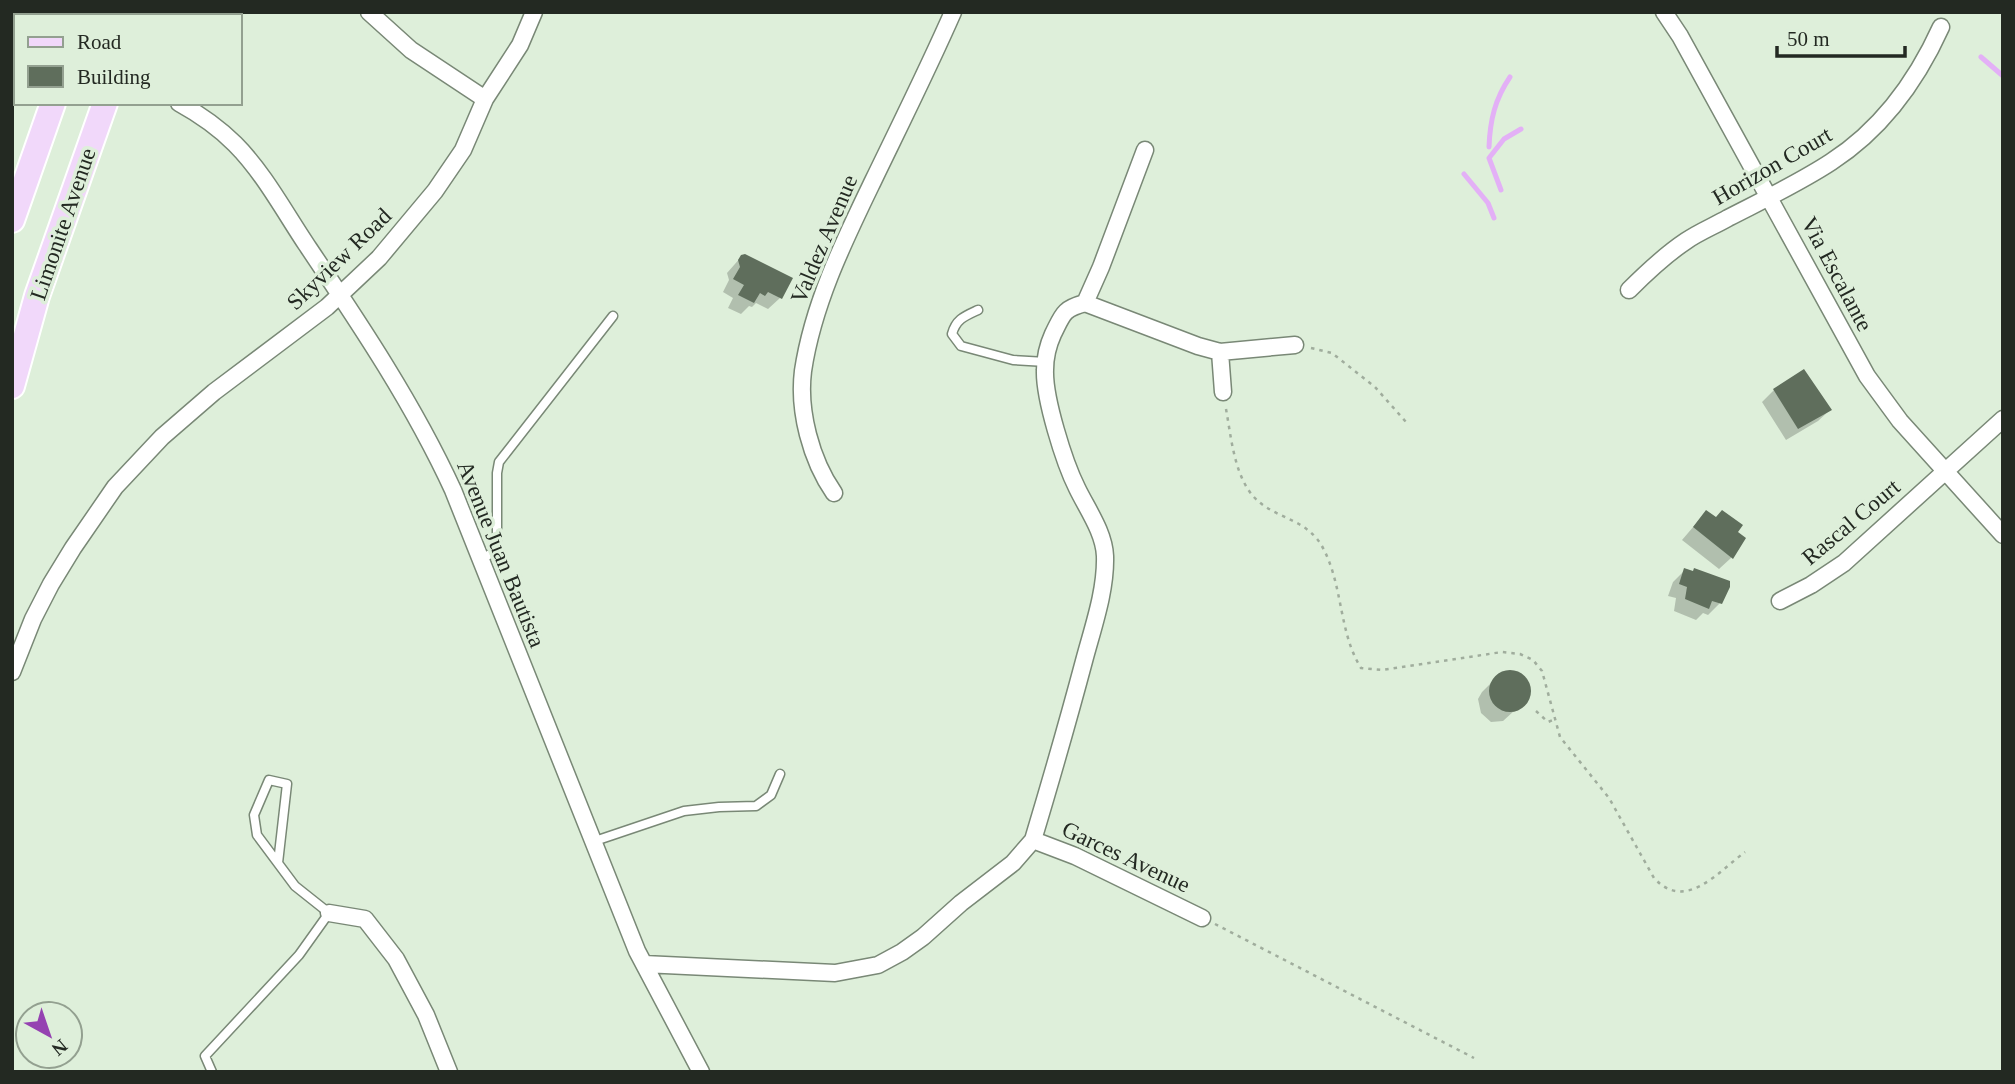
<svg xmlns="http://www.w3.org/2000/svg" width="2015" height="1084" viewBox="0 0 2015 1084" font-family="'Times New Roman',serif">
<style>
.shadow{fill:#0003}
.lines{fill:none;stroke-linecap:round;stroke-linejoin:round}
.stream{stroke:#e3b0f6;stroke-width:5}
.building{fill:#5f6e5c}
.lane-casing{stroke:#798876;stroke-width:11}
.street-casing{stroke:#798876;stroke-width:19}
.primary-casing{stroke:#fff;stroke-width:28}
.path{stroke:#a0ad9d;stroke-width:2.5;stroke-dasharray:3.5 5;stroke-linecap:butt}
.lane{stroke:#fff;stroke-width:8}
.street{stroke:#fff;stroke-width:16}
.primary{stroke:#f1d8fa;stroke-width:24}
.labels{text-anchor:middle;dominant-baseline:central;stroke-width:7;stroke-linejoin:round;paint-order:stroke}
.street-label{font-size:23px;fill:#232922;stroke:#deefda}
</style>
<rect width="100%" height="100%" fill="#deefda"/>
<path class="shadow" d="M742,256L780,298L768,309L756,303L752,307L749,306L741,314L728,308L733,298L723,292L729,280L727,273Z
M1774,390L1830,410L1818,421L1786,440L1762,402Z
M1706,512L1736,532L1731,558L1719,569L1682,540Z
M1685,570L1720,603L1708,615L1703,613L1696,620L1674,611L1676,598L1668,596L1673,582Z
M1509,672L1517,673L1528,683L1527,699L1503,721L1491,722L1481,713L1478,699L1482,692L1495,679Z"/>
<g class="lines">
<path class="stream" d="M1981,57L2003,76
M1489,147C1490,120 1495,99 1510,77
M1464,174L1488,203L1494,218
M1501,190L1489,158L1504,139L1521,129"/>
</g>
<path class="building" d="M745,254L793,278L782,299L768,292L765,296L760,293L754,303L738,295L744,285L733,279L740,267L738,260L741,255Z
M1804,369L1832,410L1798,429L1773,389Z
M1706,510L1716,517L1722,510L1743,525L1738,532L1746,538L1733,559L1693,527Z
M1684,568L1693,571L1694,568L1730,581V587L1722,604L1712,601L1709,609L1685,599L1687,587L1679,584Z
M1489 691a21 21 0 1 1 42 0a21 21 0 1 1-42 0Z"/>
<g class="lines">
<defs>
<path id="lane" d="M978,310C965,316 956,319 952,334L961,346L1013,360L1046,362
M480,561L497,549V473L499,462L613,316
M592,842L684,811L719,807L756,806L771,795L780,774
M212,1072L205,1056L299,955L329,913L295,886L257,835L254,815L269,780L287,784L278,863"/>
<path id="street" d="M369,12L411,50L485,99
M1664,12L1680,36L1867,376L1900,421L2003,535
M12,43H16
M179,103C199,114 219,128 235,144C263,172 284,211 306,244C359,323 413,403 453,490L637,951L701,1072
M1629,290C1647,272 1665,255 1686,241C1699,232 1714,226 1728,218C1763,200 1799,183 1831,162C1882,129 1917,80 1941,27
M1085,303L1101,267L1145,150
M1220,352L1295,345
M834,493C811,460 798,411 803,371C813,304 844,241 873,181C900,125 928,69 953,12
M1780,601L1811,585L1844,563L2003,419
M12,672L33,619L51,584L73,548L115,487L162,437L214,392L327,307L379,258L435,191L463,150L485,99L520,45L534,12
M1033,840C1051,780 1068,721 1084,661C1093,627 1106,591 1105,556C1104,532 1087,509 1077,488C1064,462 1044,398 1045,370C1045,358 1048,345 1053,334C1063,314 1063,309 1085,303L1198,346L1220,352L1223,392
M329,913L365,919L396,959L426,1015L449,1072
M644,964L835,973L878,965L902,952L923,937L961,903L1013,863L1033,840L1075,856L1202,918"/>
<path id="primary" d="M85,16L86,12
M138,16L140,12
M12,220L53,103
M12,386L37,296L105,103"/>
</defs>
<use href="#lane" class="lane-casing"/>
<use href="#street" class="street-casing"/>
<use href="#primary" class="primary-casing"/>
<path class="path" d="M1311,348L1332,353L1375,387L1406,422
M1226,409C1231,436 1234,474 1253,496C1274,520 1308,517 1324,550C1343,587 1339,633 1361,668L1382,670L1502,652L1520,654L1533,660L1542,671L1560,737L1609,798L1654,878C1685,912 1717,873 1745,852
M1536,711L1548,722L1553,720
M1215,924L1474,1058"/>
<use href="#lane" class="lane"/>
<use href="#street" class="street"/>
<use href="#primary" class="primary"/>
</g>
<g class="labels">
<g class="street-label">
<text transform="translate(1772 166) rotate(-30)">Horizon Court</text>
<text transform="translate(63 224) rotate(-71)">Limonite Avenue</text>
<text transform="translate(824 239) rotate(-67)">Valdez Avenue</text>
<text transform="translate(339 259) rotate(-44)">Skyview Road</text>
<text transform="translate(1837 274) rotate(62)">Via Escalante</text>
<text transform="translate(1851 522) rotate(-40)">Rascal Court</text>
<text transform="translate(501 554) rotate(68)">Avenue Juan Bautista</text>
<text transform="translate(1126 857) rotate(25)">Garces Avenue</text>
</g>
</g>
<rect width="2015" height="1084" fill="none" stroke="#232922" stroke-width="28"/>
<rect x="14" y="14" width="228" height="91" fill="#deefda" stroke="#93a090" stroke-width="2"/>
<rect x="28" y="37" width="35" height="10" fill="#f1d8fa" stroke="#93a090" stroke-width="2"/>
<text x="77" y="49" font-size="21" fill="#232922">Road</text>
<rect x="28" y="66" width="35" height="21" fill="#5f6e5c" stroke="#93a090" stroke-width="2"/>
<text x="77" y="84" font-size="21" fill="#232922">Building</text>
<g transform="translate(49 1035) rotate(140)"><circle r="33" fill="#deefda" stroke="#93a090" stroke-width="2"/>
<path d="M0-5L12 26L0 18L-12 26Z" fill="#9542b1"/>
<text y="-10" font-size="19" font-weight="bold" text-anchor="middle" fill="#232922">N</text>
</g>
<path d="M1777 46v10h128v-10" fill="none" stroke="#232922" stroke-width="3.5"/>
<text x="1787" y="46" font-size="21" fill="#232922" stroke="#deefda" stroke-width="5" paint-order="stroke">50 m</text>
</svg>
